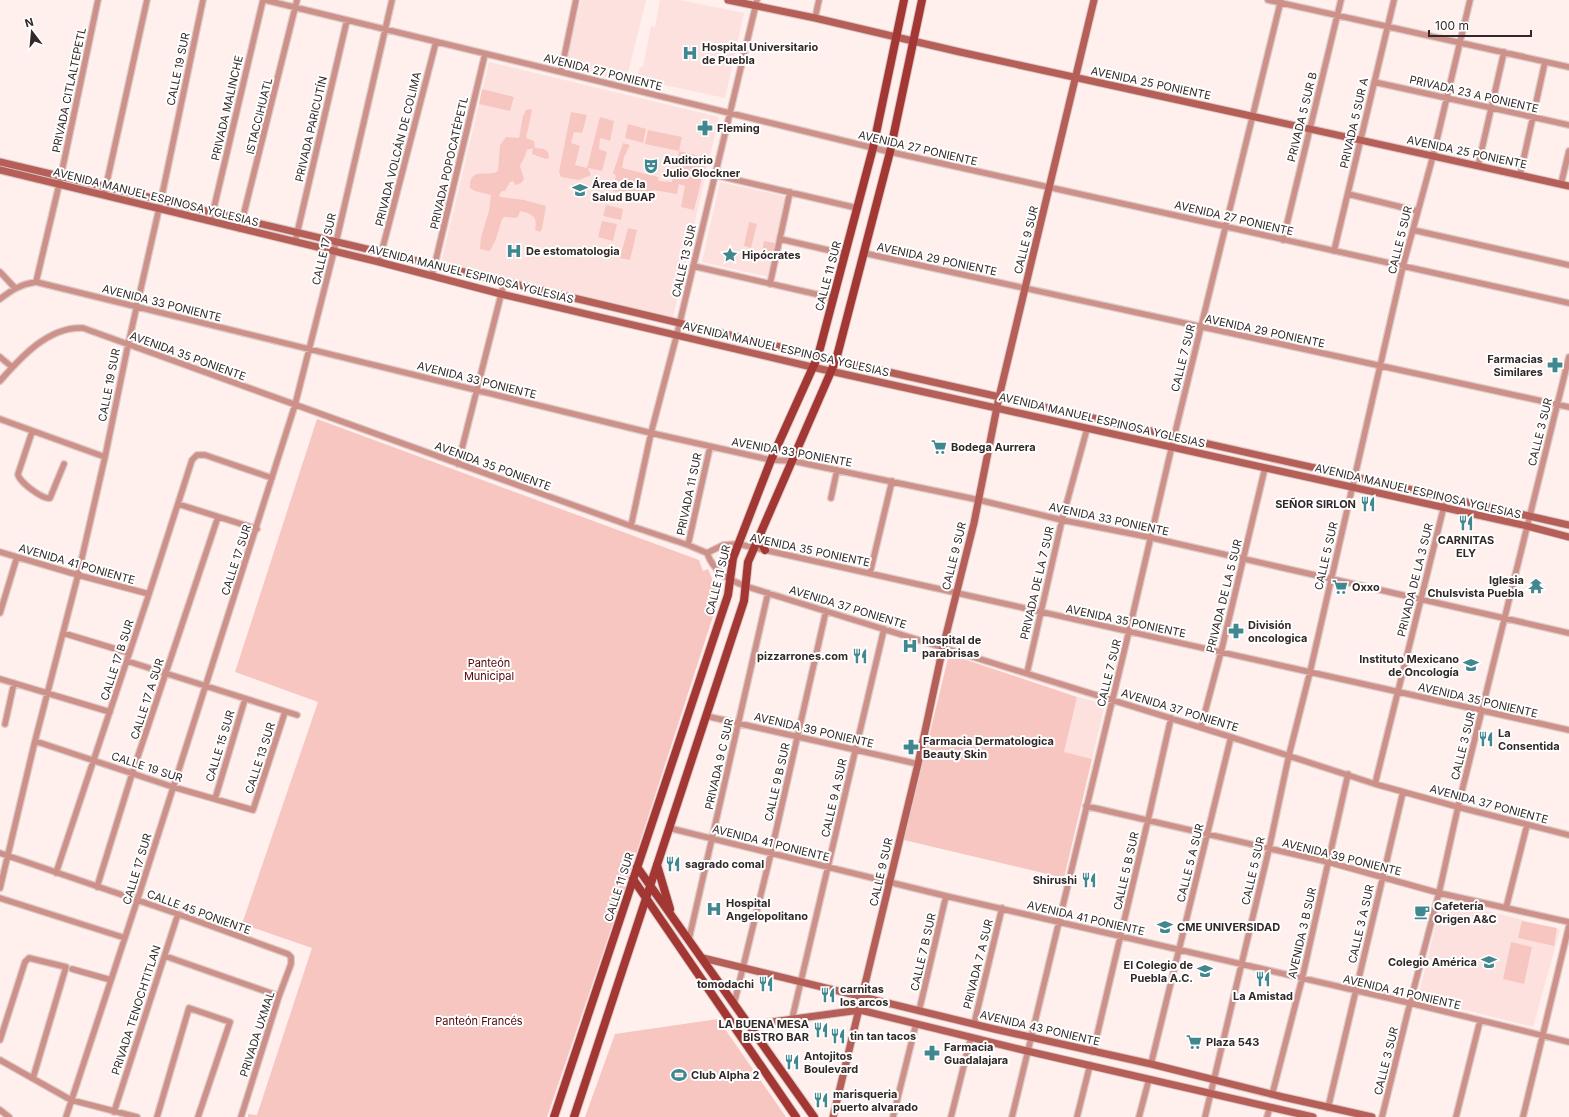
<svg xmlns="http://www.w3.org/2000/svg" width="1569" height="1117" viewBox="0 0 1569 1117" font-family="Inter,sans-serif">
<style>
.built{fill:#fde1de}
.green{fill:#f7c6c1}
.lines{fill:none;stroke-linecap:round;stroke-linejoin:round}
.street-casing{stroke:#dacbc9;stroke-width:8}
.secondary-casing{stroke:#dacbc9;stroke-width:9}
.primary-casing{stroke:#dacbc9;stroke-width:10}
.street{stroke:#ce918a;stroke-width:5.5}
.secondary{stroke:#b65f58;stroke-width:7}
.primary{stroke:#a33734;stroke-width:8}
.labels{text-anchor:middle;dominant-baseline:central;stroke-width:4;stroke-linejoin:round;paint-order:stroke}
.poi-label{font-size:11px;font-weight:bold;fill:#312827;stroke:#fff;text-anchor:start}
.street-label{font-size:11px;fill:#312827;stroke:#fff}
.park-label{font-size:11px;fill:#540308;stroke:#fff}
</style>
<rect width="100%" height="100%" fill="#ffefed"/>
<path class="built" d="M581,0H646L626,81L565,67Z
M660,0H680L744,13L725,98L637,79L640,67H643L651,26L655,27Z
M489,62L719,117L673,317L441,263Z
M720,182L783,196L787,200L770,277L702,262Z
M1077,697L1105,704L1092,759L1063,752Z
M1442,899L1560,930L1533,1027L1421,999L1419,994Z"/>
<path class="green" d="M482,89L514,97L510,111L479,104Z
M530,109L532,110L526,138L534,141L535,148L544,149L548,152L549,158L546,159L532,154L533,148L527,150L525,156L520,166L524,179L521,183L515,185L513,181L510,182L505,191H502L499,195L500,197L524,200L546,206L542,229L540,232L535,230C538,216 532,214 520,211L518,217L515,218L504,217L502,219L496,239L490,251L480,249L481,237L489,211L491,195L475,191L470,188C469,165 489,178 498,171L500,145L506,137L519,138L523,116L526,110Z
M571,112L587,115L582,133L574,132L571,143L580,146L575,165L587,168L600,117L614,121L610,141L600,138L599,149L607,152L602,171L588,168L591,175L579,180L561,177L559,172Z
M628,124L646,129L643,143L625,138Z
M648,130L682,137L679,151L707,158L694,210L681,207L685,186L679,184L677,194L653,190L652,195L648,196L613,191L616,176L613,173L623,143L630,145L624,157L622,168L658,177L659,181L672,182L679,151L645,144Z
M606,205L623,209L621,220L603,216Z
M602,221L617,224L613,241L598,237Z
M749,222L757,224L751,248L744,246Z
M628,228L637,230L630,260L620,258Z
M764,241L775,243L773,254L762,251Z
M317,419L699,560L703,571L708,569L717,590L710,593L716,607L626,885L547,1117H248V1114L257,1115L312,948L242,924L318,702L235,672Z
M949,654L1077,697L1064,752L1092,759L1064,878L904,840Z
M1522,921L1557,928L1554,946L1518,938Z
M1511,942L1532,947L1524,984L1503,979Z
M718,1019L786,1117H585L615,1034Z"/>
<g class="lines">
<defs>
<path id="street" d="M265,0L886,151L1569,303
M1268,0L1569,67
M815,18L819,0
M561,72L576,0
M1374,82L1569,125
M1478,166L1504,52
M715,175L857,208
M1520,175L1545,62
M1561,184L1569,151
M1348,194L1417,211
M104,195L147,0
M212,216L263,0
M240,229L297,0
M1413,230L1569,265
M780,239L845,254
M1283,240L1341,0
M295,242L347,20
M1334,251L1394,0
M864,253L1569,407
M379,262L436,42
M693,266L833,298
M0,272L15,288
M432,276L485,54
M36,282L59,185L98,0
M770,284L790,192
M0,299C12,290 21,284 36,282L651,433L771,460L793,461L979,500L1062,520L1148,537L1569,633
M0,357L12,367
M0,381C21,357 49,326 83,328L631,526L688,545L707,553
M0,419L105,457
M32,432L18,474C18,481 43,500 50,498L64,464
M458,464L504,283
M831,498L837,470
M178,504L257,529
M631,526L651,433L677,334L757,0
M688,545L710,447
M0,552L78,575L149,594
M707,553C714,572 727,579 745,586L1231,737L1375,784L1458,807L1569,835
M707,553L723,545L738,544L1569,730
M870,573L892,481
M0,613L17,557
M63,633L129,653
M127,661L297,715
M1027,673L1062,520L1087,429
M0,679L110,712
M706,716L918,764
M5,724L14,683
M1201,727L1221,652L1265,468
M35,741L173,787L253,810L285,712
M1375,784L1446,498
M215,799L245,699
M1086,806L1328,862L1439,893L1569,922
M669,828L946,896L1410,1003L1569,1042
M0,853L178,914L288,954L291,957V964L279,996L241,1117
M56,873L149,594L192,460L197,455H205L272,478
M97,887L132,774L218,517
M0,888L35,741L78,575L105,457L128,345L161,200L203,0
M0,898L125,938
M1506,908L1527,825
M689,939L768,593
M165,956L279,996
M72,969L111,980
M734,1004L771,853L826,611
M919,1011L946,896
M792,1019L884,629
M974,1024L1002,908
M0,1040L25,962L29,958L66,967L33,1078
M1093,1052L1148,820L1171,718
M0,1060L71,1100L137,1117
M1151,1064L1231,737
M1272,1095L1302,979L1348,774
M1328,1108L1403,792
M0,1110L9,1117
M114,1112L178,914
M66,1117L137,901L295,405L334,251L392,0
M157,1117L189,1008L230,1022L198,1117
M893,1117L916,1024
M951,1117L971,1037
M1012,1117L1129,631L1174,437L1281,0
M1077,1117L1090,1065
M1139,1117L1149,1079
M1205,1117L1269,849L1289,755L1310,672L1403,266L1433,156L1470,0
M1267,1117L1270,1107
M1382,1117L1410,1003L1439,893L1458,807L1569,357
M1456,1117L1480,1021
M1523,1117L1569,926"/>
<path id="secondary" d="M728,0L815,18L960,52L1569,186
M0,162C278,228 556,296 835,360C1079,416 1324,469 1569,525
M0,170L379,262L501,294L812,367L1527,526L1569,537
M703,958L994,1029L1151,1064L1283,1097L1372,1117
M749,1025L860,1010L1027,1051L1313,1117
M833,1117L918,764L943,647L974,523L999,397L1094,0"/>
<path id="primary" d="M761,534L762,544L765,550
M657,865L670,909
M637,867L814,1117
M633,879L796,1117
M554,1117L728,595L733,558L771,460L818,356L873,148L904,0
M574,1117L744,601L748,562L836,360L890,152L922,0"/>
</defs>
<use href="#street" class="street-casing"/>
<use href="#secondary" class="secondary-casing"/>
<use href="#primary" class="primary-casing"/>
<use href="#street" class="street"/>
<use href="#secondary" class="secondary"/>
<use href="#primary" class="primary"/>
</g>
<defs>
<symbol id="hospital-bare" viewBox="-9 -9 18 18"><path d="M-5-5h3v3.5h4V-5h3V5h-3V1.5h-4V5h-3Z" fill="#40878f" stroke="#fff" stroke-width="2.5" paint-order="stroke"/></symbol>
<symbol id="pharmacy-bare" viewBox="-9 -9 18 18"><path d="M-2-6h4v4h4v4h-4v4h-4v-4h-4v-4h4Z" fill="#40878f" stroke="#fff" stroke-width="2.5" paint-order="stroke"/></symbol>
<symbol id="theatre-bare" viewBox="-9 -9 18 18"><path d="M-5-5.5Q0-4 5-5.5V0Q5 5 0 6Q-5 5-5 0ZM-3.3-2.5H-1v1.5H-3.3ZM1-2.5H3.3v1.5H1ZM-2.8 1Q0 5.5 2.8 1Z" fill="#40878f" stroke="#fff" stroke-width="2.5" paint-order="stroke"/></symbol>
<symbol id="university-bare" viewBox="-9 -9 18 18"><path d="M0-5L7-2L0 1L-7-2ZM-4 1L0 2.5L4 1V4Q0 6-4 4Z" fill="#40878f" stroke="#fff" stroke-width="2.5" paint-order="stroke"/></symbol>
<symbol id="sight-bare" viewBox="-9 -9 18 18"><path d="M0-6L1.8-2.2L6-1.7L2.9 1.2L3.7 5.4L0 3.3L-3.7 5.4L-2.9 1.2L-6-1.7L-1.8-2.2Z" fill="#40878f" stroke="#fff" stroke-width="2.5" paint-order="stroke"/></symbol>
<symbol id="supermarket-bare" viewBox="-9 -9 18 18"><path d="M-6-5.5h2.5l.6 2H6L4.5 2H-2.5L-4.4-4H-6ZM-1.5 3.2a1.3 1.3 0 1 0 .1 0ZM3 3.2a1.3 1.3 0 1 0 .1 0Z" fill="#40878f" stroke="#fff" stroke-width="2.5" paint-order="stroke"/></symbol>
<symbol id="restaurant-bare" viewBox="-9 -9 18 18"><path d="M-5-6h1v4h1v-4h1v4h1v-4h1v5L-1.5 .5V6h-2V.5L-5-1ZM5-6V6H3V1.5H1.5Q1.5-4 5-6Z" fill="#40878f" stroke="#fff" stroke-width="2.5" paint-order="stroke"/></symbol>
<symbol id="temple-bare" viewBox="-9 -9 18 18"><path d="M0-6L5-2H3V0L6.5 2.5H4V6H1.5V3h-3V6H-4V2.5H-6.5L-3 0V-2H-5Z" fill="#40878f" stroke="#fff" stroke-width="2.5" paint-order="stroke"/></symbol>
<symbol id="school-bare" viewBox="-9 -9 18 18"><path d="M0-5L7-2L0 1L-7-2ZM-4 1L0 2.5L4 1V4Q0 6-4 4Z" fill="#40878f" stroke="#fff" stroke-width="2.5" paint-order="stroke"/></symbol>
<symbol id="cafe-bare" viewBox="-9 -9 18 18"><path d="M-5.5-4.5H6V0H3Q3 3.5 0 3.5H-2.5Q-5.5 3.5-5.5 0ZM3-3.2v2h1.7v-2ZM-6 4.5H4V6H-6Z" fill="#40878f" stroke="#fff" stroke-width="2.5" paint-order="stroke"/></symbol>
<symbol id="stadium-bare" viewBox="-9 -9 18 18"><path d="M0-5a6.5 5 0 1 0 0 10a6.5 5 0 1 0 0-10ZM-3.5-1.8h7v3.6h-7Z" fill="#40878f" stroke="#fff" stroke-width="2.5" paint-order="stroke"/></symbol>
</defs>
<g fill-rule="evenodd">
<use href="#hospital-bare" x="679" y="42" width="22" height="22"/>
<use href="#pharmacy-bare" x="694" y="117" width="22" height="22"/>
<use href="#theatre-bare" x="640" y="155" width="22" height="22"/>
<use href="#university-bare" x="569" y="179" width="22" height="22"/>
<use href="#hospital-bare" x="503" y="240" width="22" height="22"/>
<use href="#sight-bare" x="719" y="244" width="22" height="22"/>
<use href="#pharmacy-bare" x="1544" y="354" width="22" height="22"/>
<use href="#supermarket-bare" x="928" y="436" width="22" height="22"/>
<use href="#restaurant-bare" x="1357" y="493" width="22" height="22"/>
<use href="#restaurant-bare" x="1455" y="512" width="22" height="22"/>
<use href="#temple-bare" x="1525" y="575" width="22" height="22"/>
<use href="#supermarket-bare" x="1329" y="576" width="22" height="22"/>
<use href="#pharmacy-bare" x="1225" y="620" width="22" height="22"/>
<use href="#hospital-bare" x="899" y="635" width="22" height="22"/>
<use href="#restaurant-bare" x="849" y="645" width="22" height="22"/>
<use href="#school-bare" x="1460" y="654" width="22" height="22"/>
<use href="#restaurant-bare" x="1475" y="728" width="22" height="22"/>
<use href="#pharmacy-bare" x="900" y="736" width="22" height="22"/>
<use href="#restaurant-bare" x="662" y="853" width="22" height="22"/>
<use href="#restaurant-bare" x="1078" y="869" width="22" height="22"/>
<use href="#hospital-bare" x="703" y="898" width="22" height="22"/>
<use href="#cafe-bare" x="1411" y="901" width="22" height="22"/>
<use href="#school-bare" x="1154" y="916" width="22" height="22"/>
<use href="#school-bare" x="1478" y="951" width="22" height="22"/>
<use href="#school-bare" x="1194" y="960" width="22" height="22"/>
<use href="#restaurant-bare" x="1252" y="968" width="22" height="22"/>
<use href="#restaurant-bare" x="755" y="973" width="22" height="22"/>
<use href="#restaurant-bare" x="817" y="984" width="22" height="22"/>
<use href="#restaurant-bare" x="810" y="1019" width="22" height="22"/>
<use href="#restaurant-bare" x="827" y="1025" width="22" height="22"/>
<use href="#supermarket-bare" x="1183" y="1031" width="22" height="22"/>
<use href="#pharmacy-bare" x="921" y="1042" width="22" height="22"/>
<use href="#restaurant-bare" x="781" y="1051" width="22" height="22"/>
<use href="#stadium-bare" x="668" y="1064" width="22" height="22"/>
<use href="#restaurant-bare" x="810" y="1089" width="22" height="22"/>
</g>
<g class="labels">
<g class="poi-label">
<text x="702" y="47">Hospital Universitario<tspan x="702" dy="13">de Puebla</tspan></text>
<text x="717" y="128">Fleming</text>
<text x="663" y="160">Auditorio<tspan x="663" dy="13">Julio Glockner</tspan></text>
<text x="592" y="184">Área de la<tspan x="592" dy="13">Salud BUAP</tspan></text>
<text x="526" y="251">De estomatologia</text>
<text x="742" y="255">Hipócrates</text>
<text x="1543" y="359" text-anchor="end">Farmacias<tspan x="1543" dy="13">Similares</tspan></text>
<text x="951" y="447">Bodega Aurrera</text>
<text x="1356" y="504" text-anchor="end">SEÑOR SIRLON</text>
<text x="1466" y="540" text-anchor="middle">CARNITAS<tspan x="1466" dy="13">ELY</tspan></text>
<text x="1524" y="580" text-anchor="end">Iglesia<tspan x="1524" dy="13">Chulsvista Puebla</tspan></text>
<text x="1352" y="587">Oxxo</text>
<text x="1248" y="625">División<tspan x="1248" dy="13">oncologica</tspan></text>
<text x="922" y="640">hospital de<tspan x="922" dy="13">parabrisas</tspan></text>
<text x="848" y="656" text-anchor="end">pizzarrones.com</text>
<text x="1459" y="659" text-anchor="end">Instituto Mexicano<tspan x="1459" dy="13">de Oncología</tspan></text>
<text x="1498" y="733">La<tspan x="1498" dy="13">Consentida</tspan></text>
<text x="923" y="741">Farmacia Dermatologica<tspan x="923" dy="13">Beauty Skin</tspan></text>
<text x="685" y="864">sagrado comal</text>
<text x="1077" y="880" text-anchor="end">Shirushi</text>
<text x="726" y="903">Hospital<tspan x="726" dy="13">Angelopolitano</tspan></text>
<text x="1434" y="906">Cafetería<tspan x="1434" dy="13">Origen A&amp;C</tspan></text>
<text x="1177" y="927">CME UNIVERSIDAD</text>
<text x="1477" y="962" text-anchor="end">Colegio América</text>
<text x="1193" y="965" text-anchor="end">El Colegio de<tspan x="1193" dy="13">Puebla A.C.</tspan></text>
<text x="754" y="984" text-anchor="end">tomodachi</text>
<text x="840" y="989">carnitas<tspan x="840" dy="13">los arcos</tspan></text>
<text x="1263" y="996" text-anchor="middle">La Amistad</text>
<text x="809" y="1024" text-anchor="end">LA BUENA MESA<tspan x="809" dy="13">BISTRO BAR</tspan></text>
<text x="850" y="1036">tin tan tacos</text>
<text x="1206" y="1042">Plaza 543</text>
<text x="944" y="1047">Farmacia<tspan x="944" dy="13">Guadalajara</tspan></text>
<text x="804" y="1056">Antojitos<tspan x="804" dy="13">Boulevard</tspan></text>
<text x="691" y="1075">Club Alpha 2</text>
<text x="833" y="1094">marisqueria<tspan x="833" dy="13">puerto alvarado</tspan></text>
</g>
<g class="street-label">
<text transform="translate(178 69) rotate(-78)">CALLE 19 SUR</text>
<text transform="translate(603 72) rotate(14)">AVENIDA 27 PONIENTE</text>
<text transform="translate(1151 83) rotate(12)">AVENIDA 25 PONIENTE</text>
<text transform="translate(69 90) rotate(-78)">PRIVADA CITLALTEPETL</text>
<text transform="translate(1474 94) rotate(13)">PRIVADA 23 A PONIENTE</text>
<text transform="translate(227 108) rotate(-77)">PRIVADA MALINCHE</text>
<text transform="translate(259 116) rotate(-76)">ISTACCIHUATL</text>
<text transform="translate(1302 117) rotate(-76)">PRIVADA 5 SUR B</text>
<text transform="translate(1354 123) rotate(-77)">PRIVADA 5 SUR A</text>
<text transform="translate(311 129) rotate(-77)">PRIVADA PARICUTÍN</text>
<text transform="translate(918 148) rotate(13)">AVENIDA 27 PONIENTE</text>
<text transform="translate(398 149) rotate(-76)">PRIVADA VOLCÁN DE COLIMA</text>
<text transform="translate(1467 152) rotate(12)">AVENIDA 25 PONIENTE</text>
<text transform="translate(449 163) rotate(-77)">PRIVADA POPOCATÉPETL</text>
<text transform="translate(156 197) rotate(14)">AVENIDA MANUEL ESPINOSA YGLESIAS</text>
<text transform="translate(1234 218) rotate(13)">AVENIDA 27 PONIENTE</text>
<text transform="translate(1026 240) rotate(-76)">CALLE 9 SUR</text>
<text transform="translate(1400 240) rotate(-76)">CALLE 5 SUR</text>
<text transform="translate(324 249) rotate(-77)">CALLE 17 SUR</text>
<text transform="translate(937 259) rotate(12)">AVENIDA 29 PONIENTE</text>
<text transform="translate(684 261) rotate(-77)">CALLE 13 SUR</text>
<text transform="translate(471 274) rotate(14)">AVENIDA MANUEL ESPINOSA YGLESIAS</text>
<text transform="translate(828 276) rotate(-75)">CALLE 11 SUR</text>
<text transform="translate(162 303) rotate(14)">AVENIDA 33 PONIENTE</text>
<text transform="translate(1265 331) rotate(12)">AVENIDA 29 PONIENTE</text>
<text transform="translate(786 349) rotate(13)">AVENIDA MANUEL ESPINOSA YGLESIAS</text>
<text transform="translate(188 356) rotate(20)">AVENIDA 35 PONIENTE</text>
<text transform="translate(1183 358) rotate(-76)">CALLE 7 SUR</text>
<text transform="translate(477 380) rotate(14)">AVENIDA 33 PONIENTE</text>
<text transform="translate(109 385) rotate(-79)">CALLE 19 SUR</text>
<text transform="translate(1102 420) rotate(13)">AVENIDA MANUEL ESPINOSA YGLESIAS</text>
<text transform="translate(1540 432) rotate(-76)">CALLE 3 SUR</text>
<text transform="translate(792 452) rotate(10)">AVENIDA 33 PONIENTE</text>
<text transform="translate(493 466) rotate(20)">AVENIDA 35 PONIENTE</text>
<text transform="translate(1418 491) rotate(13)">AVENIDA MANUEL ESPINOSA YGLESIAS</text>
<text transform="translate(689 494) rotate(-78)">PRIVADA 11 SUR</text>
<text transform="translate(1109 519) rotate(12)">AVENIDA 33 PONIENTE</text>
<text transform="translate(810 550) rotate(12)">AVENIDA 35 PONIENTE</text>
<text transform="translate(954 556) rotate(-76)">CALLE 9 SUR</text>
<text transform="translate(1326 556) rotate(-77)">CALLE 5 SUR</text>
<text transform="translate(236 560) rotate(-72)">CALLE 17 SUR</text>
<text transform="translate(77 564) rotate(16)">AVENIDA 41 PONIENTE</text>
<text transform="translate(718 580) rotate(-76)">CALLE 11 SUR</text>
<text transform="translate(1415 580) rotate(-76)">PRIVADA DE LA 3 SUR</text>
<text transform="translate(1037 583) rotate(-77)">PRIVADA DE LA 7 SUR</text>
<text transform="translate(1224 596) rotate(-76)">PRIVADA DE LA 5 SUR</text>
<text transform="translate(848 607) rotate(17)">AVENIDA 37 PONIENTE</text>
<text transform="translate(1126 621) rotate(12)">AVENIDA 35 PONIENTE</text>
<text transform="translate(117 660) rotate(-72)">CALLE 17 B SUR</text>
<text transform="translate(1109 673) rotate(-76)">CALLE 7 SUR</text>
<text transform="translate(147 699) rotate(-72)">CALLE 17 A SUR</text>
<text transform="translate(1478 700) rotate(13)">AVENIDA 35 PONIENTE</text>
<text transform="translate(1180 710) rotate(17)">AVENIDA 37 PONIENTE</text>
<text transform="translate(814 730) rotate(13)">AVENIDA 39 PONIENTE</text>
<text transform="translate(220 746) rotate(-73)">CALLE 15 SUR</text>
<text transform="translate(1463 746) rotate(-76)">CALLE 3 SUR</text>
<text transform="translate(260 758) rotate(-72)">CALLE 13 SUR</text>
<text transform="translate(719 764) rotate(-77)">PRIVADA 9 C SUR</text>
<text transform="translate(147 767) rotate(18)">CALLE 19 SUR</text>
<text transform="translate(777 782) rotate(-77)">CALLE 9 B SUR</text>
<text transform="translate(834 798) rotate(-77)">CALLE 9 A SUR</text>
<text transform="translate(1489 804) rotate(15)">AVENIDA 37 PONIENTE</text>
<text transform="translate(771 843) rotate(14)">AVENIDA 41 PONIENTE</text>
<text transform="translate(1342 857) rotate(14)">AVENIDA 39 PONIENTE</text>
<text transform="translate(1190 863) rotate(-76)">CALLE 5 A SUR</text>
<text transform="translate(137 869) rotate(-73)">CALLE 17 SUR</text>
<text transform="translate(1126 871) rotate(-77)">CALLE 5 B SUR</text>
<text transform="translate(1253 871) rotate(-77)">CALLE 5 SUR</text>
<text transform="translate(881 872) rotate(-77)">CALLE 9 SUR</text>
<text transform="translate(619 887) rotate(-72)">CALLE 11 SUR</text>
<text transform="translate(199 912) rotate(20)">CALLE 45 PONIENTE</text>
<text transform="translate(1086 918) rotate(13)">AVENIDA 41 PONIENTE</text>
<text transform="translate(1361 924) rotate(-77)">CALLE 3 A SUR</text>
<text transform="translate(1302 933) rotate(-77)">AVENIDA 3 B SUR</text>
<text transform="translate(923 952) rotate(-77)">CALLE 7 B SUR</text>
<text transform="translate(978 964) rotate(-76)">PRIVADA 7 A SUR</text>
<text transform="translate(1402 992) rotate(13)">AVENIDA 41 PONIENTE</text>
<text transform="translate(136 1010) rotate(-72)">PRIVADA TENOCHTITLAN</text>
<text transform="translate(1040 1028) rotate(13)">AVENIDA 43 PONIENTE</text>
<text transform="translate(257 1034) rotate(-72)">PRIVADA UXMAL</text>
<text transform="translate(1386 1061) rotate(-76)">CALLE 3 SUR</text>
</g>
<g class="park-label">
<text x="489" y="663">Panteón<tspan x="489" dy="13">Municipal</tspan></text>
<text x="479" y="1021">Panteón Francés</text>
</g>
</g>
<g transform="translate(32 32) rotate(344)" stroke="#ffffff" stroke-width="3" paint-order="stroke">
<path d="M0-3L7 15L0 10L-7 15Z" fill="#312827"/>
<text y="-6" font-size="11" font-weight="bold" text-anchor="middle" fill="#312827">N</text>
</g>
<path d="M1429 30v6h102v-6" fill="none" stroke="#312827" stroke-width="2"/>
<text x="1435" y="30" font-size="12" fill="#312827" stroke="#ffffff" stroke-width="3" paint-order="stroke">100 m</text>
</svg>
